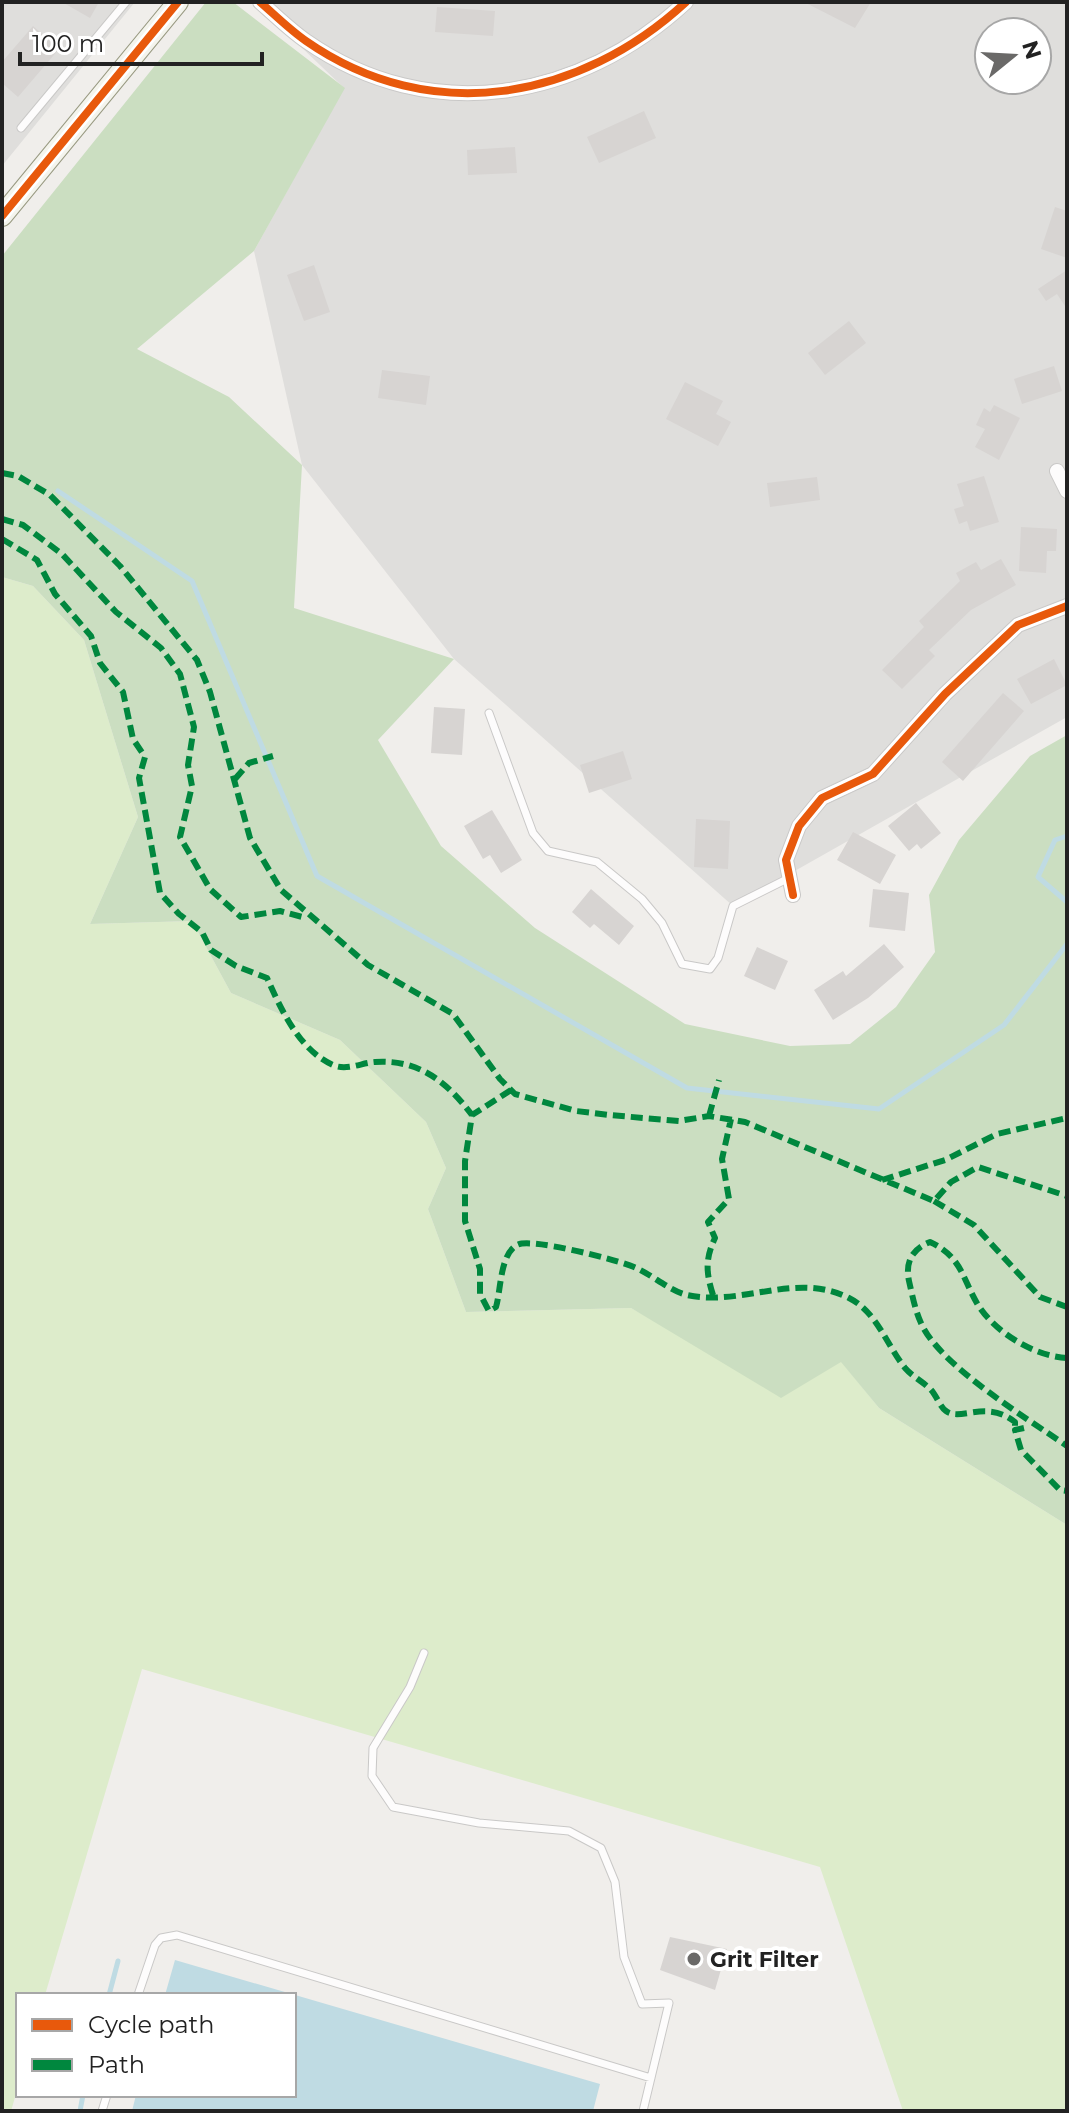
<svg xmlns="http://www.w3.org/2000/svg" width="1069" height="2113" viewBox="0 0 1069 2113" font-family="Montserrat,sans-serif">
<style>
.residential{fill:#dfdedc;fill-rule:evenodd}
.grass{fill:#ddeccb}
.forest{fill:#cbdec1}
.water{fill:#bfdbe3}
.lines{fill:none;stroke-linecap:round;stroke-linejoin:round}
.stream{stroke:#bfdbe3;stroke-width:5}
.building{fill:#d7d4d2}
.lane-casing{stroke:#c9c8c7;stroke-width:9}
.street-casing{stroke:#c9c8c7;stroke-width:16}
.secondary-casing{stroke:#999a82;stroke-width:22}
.lane{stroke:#fdfcfc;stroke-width:7}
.street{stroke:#fdfcfc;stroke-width:14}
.secondary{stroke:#f4f4ed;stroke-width:20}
.quiet{stroke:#00873e;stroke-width:6;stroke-dasharray:12 6;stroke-linecap:butt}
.cycleway-casing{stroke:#fff;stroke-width:13}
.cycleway{stroke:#e8590c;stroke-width:8}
.poi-dot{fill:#6a6968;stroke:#fff;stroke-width:3}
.labels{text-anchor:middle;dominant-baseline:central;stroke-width:8;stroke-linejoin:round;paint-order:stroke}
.poi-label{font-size:22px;font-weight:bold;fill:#222;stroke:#fff;text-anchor:start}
</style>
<rect width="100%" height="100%" fill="#f0eeeb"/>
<path class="residential" d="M2,2H135L2,166Z
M254,2H1067V717L733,906L454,659L302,465L254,251L344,88ZM989,32H1037V80H989Z"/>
<path class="grass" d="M2,577L33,586L84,640L138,817L90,924L192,921L231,993L340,1040L426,1122L446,1168L428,1209L466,1312L631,1308L689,1340L841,1361L879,1408L1067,1525V2111H903L820,1867L142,1669L45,1995H18V2087L11,2111H2Z"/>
<path class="forest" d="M206,2H233L345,88L254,251L137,349L229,397L302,465L294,608L454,659L378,740L441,846L535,928L685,1024L790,1046L850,1044L896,1007L935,952L929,895L959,840L1030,756L1067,735V1525L879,1408L841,1362L781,1398L631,1308L466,1312L428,1209L446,1168L426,1122L340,1040L231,993L192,921L90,924L138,817L84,640L33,586L2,577V256Z"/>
<path class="water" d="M175,1960L600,2084L593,2111H132L136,2095H294V1995H165Z"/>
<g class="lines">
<path class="stream" d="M58,491L192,581L317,876L687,1088L879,1109L1004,1025L1067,944
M1067,836L1055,840L1038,877L1067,902
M109,1995L118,1961
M80,2111L83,2095"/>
</g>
<path class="building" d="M62,2H99L90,18Z
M804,2H871L855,28Z
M437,7L495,11L493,36L435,32Z
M33,26L59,49L18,97L2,83V62Z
M644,111L656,138L599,163L587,137Z
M515,147L517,173L468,175L467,150Z
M1055,207L1067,211V258L1041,249Z
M314,265L330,312L304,321L287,275Z
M1067,270V309L1057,294L1046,301L1038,289Z
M849,321L866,343L825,375L808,353Z
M1054,366L1062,391L1022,404L1014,379Z
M382,370L430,376L426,405L378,398Z
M685,382L723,401L716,414L731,422L718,446L666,419Z
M994,405L1020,418L999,460L975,447L985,429L976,425L984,408L990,412Z
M984,476L999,522L970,531L967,521L959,524L954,509L964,506L957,484Z
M817,477L820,500L770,507L767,483Z
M1021,527L1057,529L1056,551H1047L1046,573L1019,571Z
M1001,559L1016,585L971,610L929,650L935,656L902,689L882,670L924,627L919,621L960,581L956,573L976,562L981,570Z
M1054,659L1067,685L1031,704L1017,679Z
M1003,693L1024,711L963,781L942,762Z
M434,707L465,709L462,755L431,753Z
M623,751L632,779L589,793L580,765Z
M916,803L941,833L921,849L917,844L909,851L888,826Z
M492,810L522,860L501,873L490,855L483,859L464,826Z
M696,819L730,821L728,869L694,867Z
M853,832L896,855L880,884L837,860Z
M591,889L634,926L619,945L594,924L590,928L572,912Z
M873,889L909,893L905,931L869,927Z
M884,944L904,967L868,998L833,1020L814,990L843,971L846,976Z
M757,947L788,961L775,990L744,976Z
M670,1937L727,1949L715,1990L660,1970Z"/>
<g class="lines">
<defs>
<path id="lane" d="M21,128L126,2
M489,713L533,833L548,851L597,862L642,899L662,923L682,964L710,969L718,958L733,906L789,878
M424,1653L410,1687L373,1748L372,1776L393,1807L479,1823L569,1831L601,1848L615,1882L624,1957L642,2004L669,2003L643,2111
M138,1995L155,1945L161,1938L177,1935L651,2078
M102,2111L107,2095"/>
<path id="street" d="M260,2C275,15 290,30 306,41C431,128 580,100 686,2
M1057,471L1067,491
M793,895L786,860L799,826L822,798L873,774L945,694L1018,625L1067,606"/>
<path id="secondary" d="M2,216L178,2"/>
</defs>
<use href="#lane" class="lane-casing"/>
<use href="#street" class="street-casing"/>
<use href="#secondary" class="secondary-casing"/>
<use href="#lane" class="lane"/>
<use href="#street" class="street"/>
<use href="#secondary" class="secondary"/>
<path class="quiet" d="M2,473L18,476L50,495L120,566L197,660L210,692L250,838L281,890L368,965L453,1014L500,1079L515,1094L576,1111L609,1115L679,1121L709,1116L745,1122L934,1201L951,1182L978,1167L1067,1196
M2,519L23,525L62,554L116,612L161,648L180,674L194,727L188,765L192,786L180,837L210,889L241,917L280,911L306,918
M2,539L37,560L55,594L91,636L100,663L123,692L133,739L145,757L139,778L160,893L179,914L202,932L211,950L236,966L267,978C281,1009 299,1050 333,1065C346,1071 361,1063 375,1062C419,1059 447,1082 472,1115
M235,779L249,763L273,756
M511,1090L472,1115L465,1161V1221L480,1269V1294L489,1311L496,1307C501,1290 500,1254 517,1245C530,1237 617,1260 634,1267C651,1274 670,1291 687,1295C742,1307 796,1271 849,1298C877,1312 886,1344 905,1368C912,1376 920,1380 928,1387C936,1393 939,1406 946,1411C961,1422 986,1399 1015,1422V1430
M709,1116L719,1080
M882,1180L945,1160L997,1134L1067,1118
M934,1201L974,1225L1040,1297L1067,1307
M713,1295C706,1273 705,1259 715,1238L708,1222L729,1199L722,1159L731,1119
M1067,1358C1034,1356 996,1333 978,1305C962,1278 962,1257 930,1242C912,1249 905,1262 909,1281C912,1294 915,1310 921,1323C939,1365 1028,1419 1067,1446
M1024,1428L1015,1430L1021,1450L1060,1490L1067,1491"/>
<defs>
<path id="cycleway" d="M260,2C275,15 290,30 306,41C431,128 580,100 686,2
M2,216L178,2
M793,895L786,860L799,826L822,798L873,774L945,694L1018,625L1067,606"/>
</defs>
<use href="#cycleway" class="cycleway-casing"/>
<use href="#cycleway" class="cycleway"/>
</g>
<circle class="poi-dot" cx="694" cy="1959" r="8"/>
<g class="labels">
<g class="poi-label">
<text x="710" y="1959">Grit Filter</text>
</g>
</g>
<rect width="1069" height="2113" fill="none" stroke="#222222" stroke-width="8"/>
<rect x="16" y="1993" width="280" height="104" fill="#ffffff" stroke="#a7a7a7" stroke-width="2"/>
<rect x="32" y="2019" width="40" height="12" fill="#e8590c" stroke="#a7a7a7" stroke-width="2"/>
<text x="88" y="2033" font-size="24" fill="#222222">Cycle path</text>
<rect x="32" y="2059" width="40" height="12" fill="#00873e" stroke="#a7a7a7" stroke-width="2"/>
<text x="88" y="2073" font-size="24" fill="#222222">Path</text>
<g transform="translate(1013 56) rotate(72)"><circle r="38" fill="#ffffff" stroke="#a7a7a7" stroke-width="2"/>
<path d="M0-6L14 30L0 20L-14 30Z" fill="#6a6968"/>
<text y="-12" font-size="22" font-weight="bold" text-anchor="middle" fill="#222222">N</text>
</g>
<path d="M20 52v12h242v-12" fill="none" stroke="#222222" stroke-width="4"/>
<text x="32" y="52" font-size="24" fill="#222222" stroke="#ffffff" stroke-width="6" paint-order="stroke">100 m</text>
</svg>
